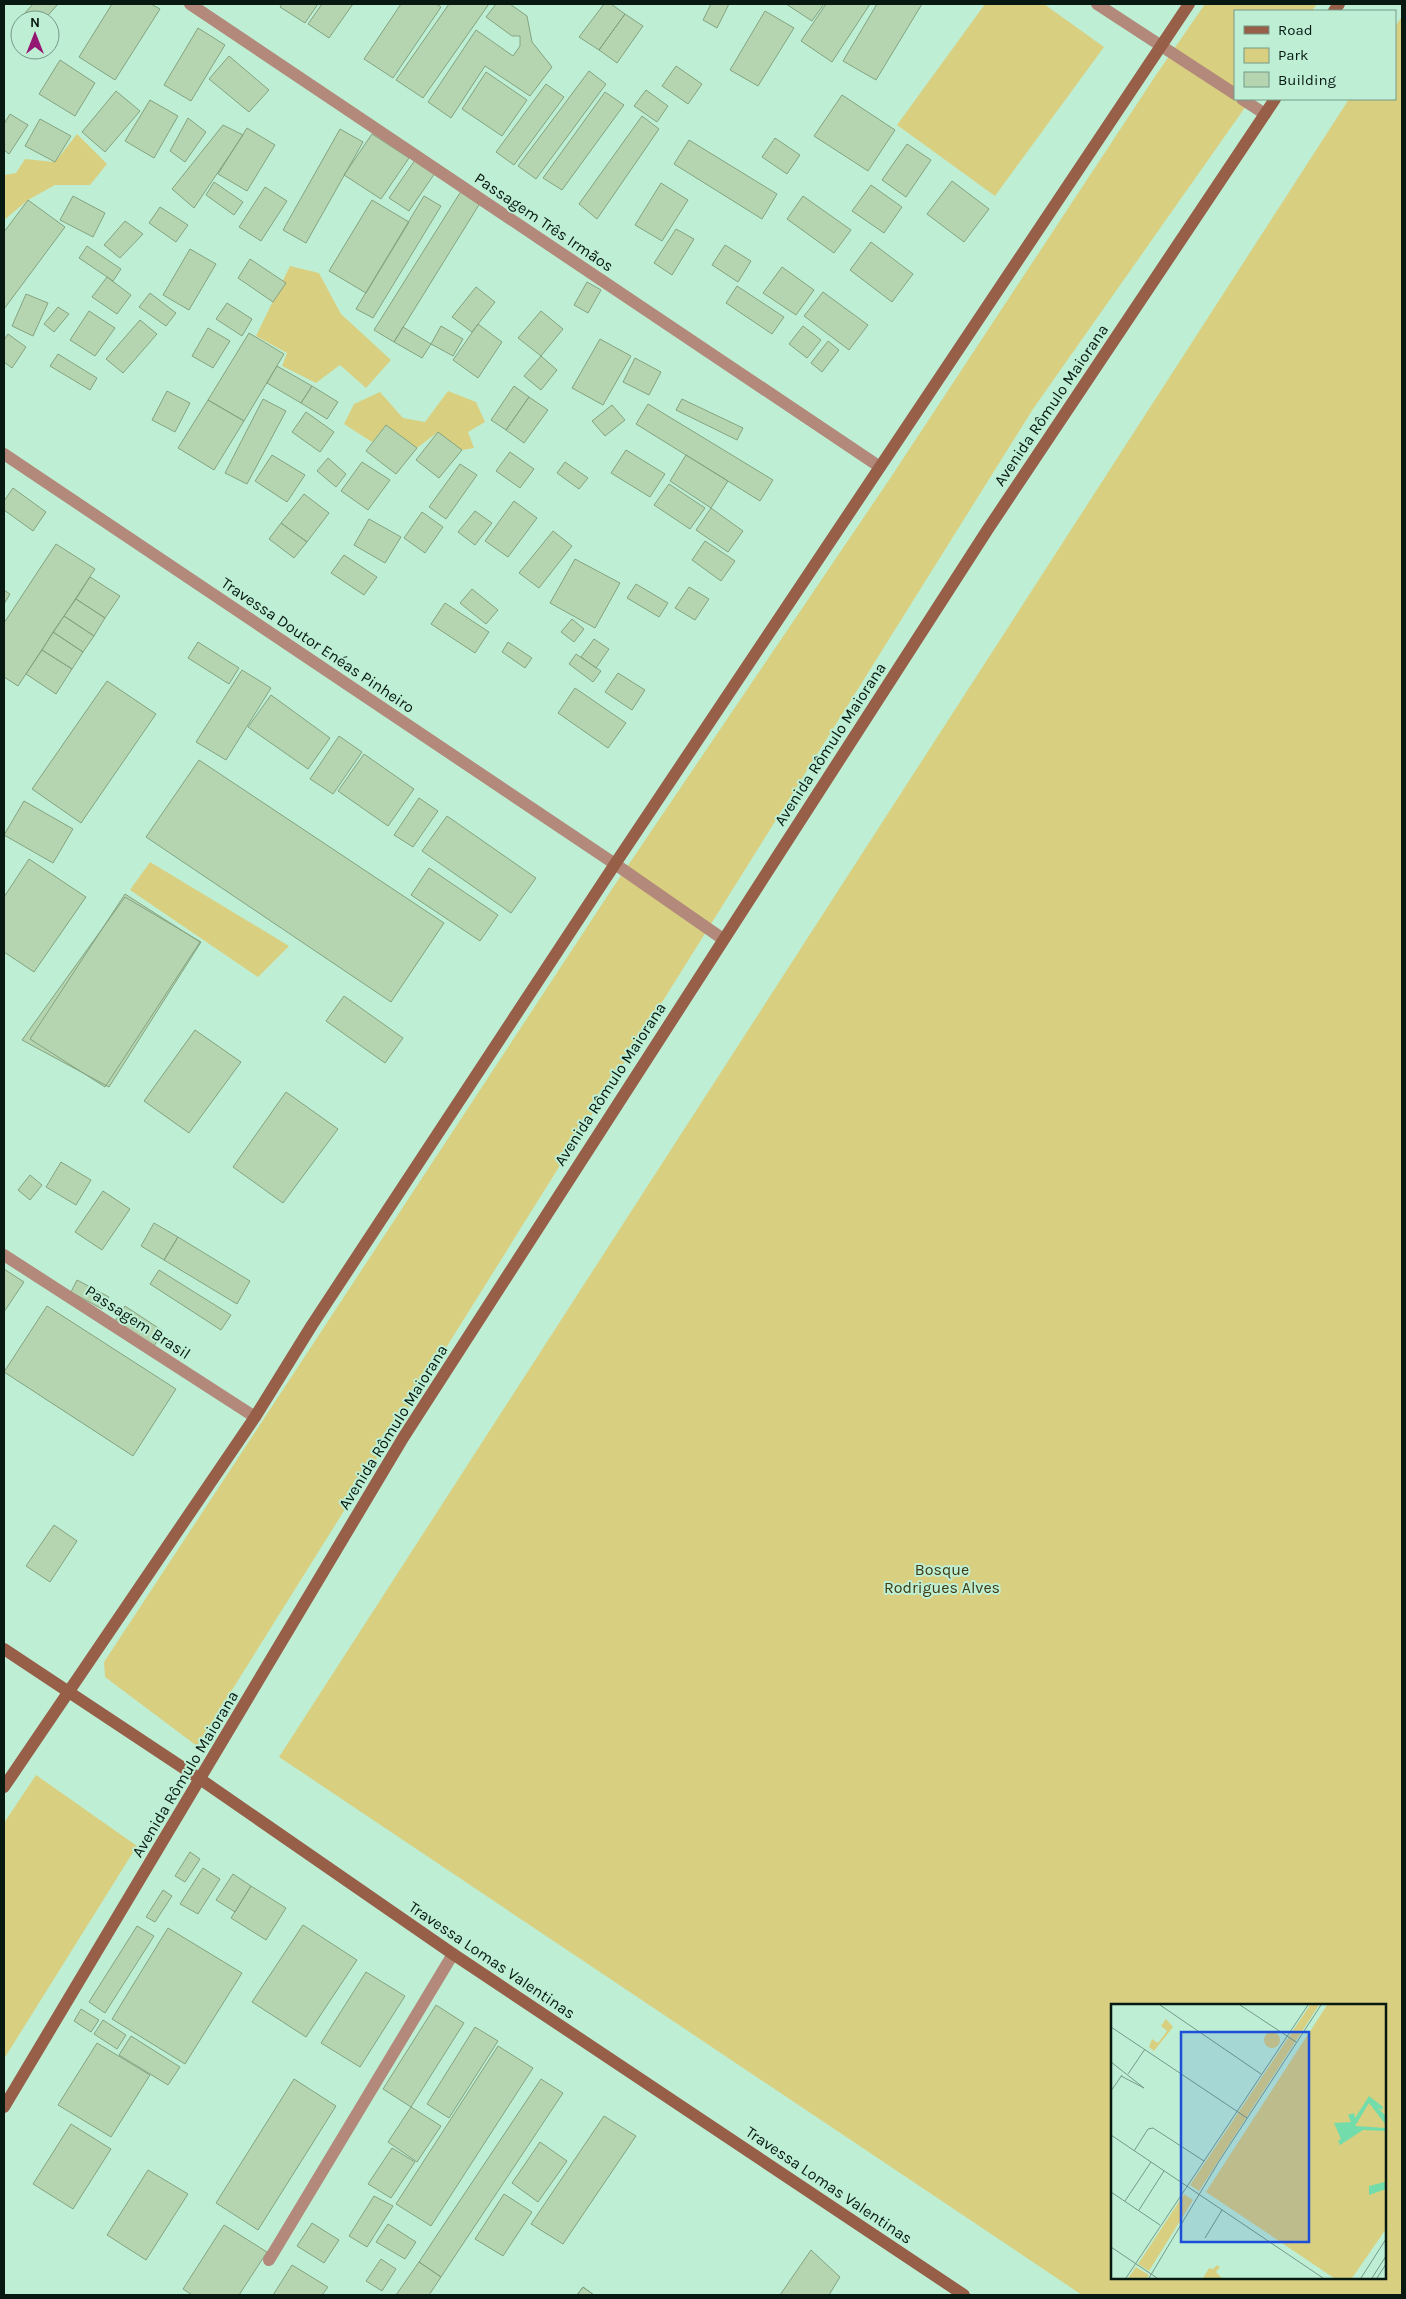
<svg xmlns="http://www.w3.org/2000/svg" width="1406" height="2299" viewBox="0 0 1406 2299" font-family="Karla,sans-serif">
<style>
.green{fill:#d9cf80;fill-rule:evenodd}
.building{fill:#b5d5b0;stroke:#84a380}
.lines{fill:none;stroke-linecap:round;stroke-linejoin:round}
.lane{stroke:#b2897a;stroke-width:12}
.street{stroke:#b2897a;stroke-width:12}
.secondary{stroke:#975e48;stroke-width:12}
.labels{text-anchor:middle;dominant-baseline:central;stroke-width:4;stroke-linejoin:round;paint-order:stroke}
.street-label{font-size:16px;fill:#071911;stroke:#beefd5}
.park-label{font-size:16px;fill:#403a10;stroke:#beefd5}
.inset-road{fill:none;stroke:#759987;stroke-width:1}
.view{fill:#1d4ed8;fill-opacity:0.15;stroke:#1d4ed8;stroke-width:2.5}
.inset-edge{fill:none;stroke:#071911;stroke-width:2.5}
</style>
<rect width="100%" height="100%" fill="#beefd5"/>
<path class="green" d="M985,4H1044L1104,47L995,196L897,125Z
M1205,4H1317L1312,11H1235V99H1251L1033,409L197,1746L105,1677L104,1662L612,889L889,480L1156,75Z
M1402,16V2295H1082L279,1757L1349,99H1395V27ZM1385,2005V2278H1112V2005Z
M77,134L107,164L90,185H55L28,200L4,220V175L16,173L25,159L55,162Z
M290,266L319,273L341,314L391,360L366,388L340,365L316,383L282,366L287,353L256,336Z
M448,391L476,402L485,422L468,432L474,448L462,450L438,432L417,448L386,425L372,442L344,424L354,404L380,392L403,418L425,422Z
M150,862L289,946L258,977L130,890Z
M36,1775L137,1846L4,2059V1823Z"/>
<path class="building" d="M33,4H58L44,20H30L24,14Z
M112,4H151L160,9L115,80L79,57Z
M282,4H318L305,23L280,7Z
M322,4H353L329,38L308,24Z
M401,4H436L441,7L393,78L364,59Z
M449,4H489L423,98L396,80Z
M496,4H510L527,16L532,42L552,67L530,96L485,66L451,118L428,102L476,30L513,56L520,46V36H512L486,17Z
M604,4H611L625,14L599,50L579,37Z
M711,4H729L717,28L703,20Z
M786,4H824L812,21Z
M826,4H870L832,62L801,41Z
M877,4H922L876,80L843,61Z
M765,11L794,28L758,86L730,70Z
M625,14L643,26L617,63L599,50Z
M198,28L225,45L191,101L164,85Z
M229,56L269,90L249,112L209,79Z
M60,60L95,83L75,116L39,94Z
M676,66L702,84L688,104L662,86Z
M589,71L606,84L536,179L518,166Z
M486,72L527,100L502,136L462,109Z
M546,84L564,97L514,165L496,152Z
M646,90L668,106L657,122L634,106Z
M116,91L140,111L105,152L82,132Z
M605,92L624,105L562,190L543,178Z
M842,95L895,130L868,171L814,136Z
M150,100L178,116L154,158L125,141Z
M10,114L28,125L9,154L4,150V124Z
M642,116L659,129L597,219L579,204Z
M188,118L206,132L185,162L170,151Z
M40,119L71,136L55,162L25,146Z
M223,125L243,135L194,208L172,189Z
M247,128L275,145L247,191L218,174Z
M340,129L363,142L306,243L283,230Z
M372,134L409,158L381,199L344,175Z
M775,138L800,155L787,174L762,157Z
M689,140L777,194L762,219L674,164Z
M907,144L931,160L906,197L882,180Z
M415,160L435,173L409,211L389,198Z
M952,181L989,209L964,242L927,214Z
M214,182L243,202L234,215L206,195Z
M661,183L688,200L662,241L635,225Z
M871,185L902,207L884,233L852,211Z
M265,187L287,201L261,241L239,227Z
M463,188L482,200L394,342L374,330Z
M73,196L105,213L93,237L60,220Z
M424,196L441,206L373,318L356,309Z
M803,196L851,230L834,253L787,219Z
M28,200L65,227L4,309V232Z
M372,200L409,222L366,293L329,271Z
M160,207L188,225L176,242L149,223Z
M125,221L143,234L120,258L104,245Z
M676,229L694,239L672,275L654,263Z
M871,242L913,274L892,302L850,270Z
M725,245L751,261L738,282L712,265Z
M87,246L121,269L113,281L79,258Z
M190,249L216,264L189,310L163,295Z
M250,259L286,283L273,302L238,278Z
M782,267L814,290L796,315L763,293Z
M107,277L131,295L117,314L92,297Z
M587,282L601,290L588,313L574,305Z
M737,286L784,317L772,334L726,303Z
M476,287L495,302L472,332L452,317Z
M823,292L868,325L849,350L804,316Z
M150,293L176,313L166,326L139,307Z
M26,294L48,303L33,336L12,326Z
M227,303L252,319L242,336L216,319Z
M58,307L69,314L54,332L44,324Z
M89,311L115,328L95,356L70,340Z
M541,311L563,329L541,356L518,338Z
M140,320L157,334L123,373L106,359Z
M478,324L502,342L478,378L453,360Z
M441,326L463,339L453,356L431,344Z
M803,326L821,340L807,358L789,344Z
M403,327L431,344L422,358L394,342Z
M208,328L230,341L213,368L192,356Z
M249,333L284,354L244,421L208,400Z
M8,334L26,347L12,368L4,362V340Z
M600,339L631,356L603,405L572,388Z
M828,341L839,350L822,372L811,363Z
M58,354L97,378L90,390L50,366Z
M541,356L557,370L541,390L524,376Z
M635,358L661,372L649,395L623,382Z
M277,366L312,386L301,403L267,383Z
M312,386L338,402L327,419L301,403Z
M514,386L529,397L506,430L491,420Z
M167,391L190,403L175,432L152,420Z
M529,397L548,410L524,443L506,430Z
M263,399L286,411L247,484L225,473Z
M682,399L743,428L737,440L676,410Z
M208,400L244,421L214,470L178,448Z
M648,404L773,480L760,501L636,424Z
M612,405L625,420L605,436L592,421Z
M306,412L334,432L320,452L292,432Z
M386,425L417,448L396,474L366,451Z
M438,432L462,450L439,478L416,460Z
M626,450L665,474L650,497L611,473Z
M510,452L534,469L520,488L496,471Z
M272,455L305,475L287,502L255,481Z
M686,455L728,481L711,508L670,481Z
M328,458L346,474L336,487L317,471Z
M362,462L390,480L368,510L341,491Z
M565,462L588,478L579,489L557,473Z
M460,464L477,475L446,519L429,507Z
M669,484L705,508L690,529L654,505Z
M13,488L46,512L33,531L4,510V501Z
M304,494L329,513L307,542L281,523Z
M514,501L537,518L508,557L485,541Z
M711,508L743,531L728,552L696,530Z
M475,511L492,523L475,545L458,532Z
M422,512L443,527L425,553L404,538Z
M369,519L401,537L385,563L354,545Z
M281,523L307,542L294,558L269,539Z
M553,531L572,546L539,588L519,573Z
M705,541L735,561L721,581L692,560Z
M56,544L95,569L18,686L4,677V623Z
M344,555L377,577L364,595L331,573Z
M575,559L620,583L595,628L550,603Z
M90,577L120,596L105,618L76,599Z
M636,584L668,603L659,617L627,598Z
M689,587L709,599L695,620L675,608Z
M472,589L498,610L486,624L460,603Z
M4,590L10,594L4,604Z
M76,599L105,618L94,636L64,616Z
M445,603L489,632L475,653L431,624Z
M64,616L94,636L83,652L53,632Z
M572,619L584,629L574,642L561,632Z
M53,632L83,652L72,669L42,650Z
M594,639L609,649L596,668L581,657Z
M198,642L239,668L229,684L188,658Z
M508,642L532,658L525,668L502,652Z
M42,650L72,669L56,694L26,674Z
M576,654L601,671L593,682L569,664Z
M242,670L271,688L226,760L196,742Z
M618,673L645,690L632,710L605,692Z
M107,681L156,714L81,823L32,789Z
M575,688L626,723L608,748L558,713Z
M271,695L330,738L308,769L248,727Z
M339,736L362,752L333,794L310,779Z
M364,754L414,789L388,826L338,791Z
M199,760L444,923L391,1002L146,837Z
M419,798L438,811L413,847L394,835Z
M24,801L73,829L53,863L4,835Z
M447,816L536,878L511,913L422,851Z
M29,859L86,897L34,972L4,952V897Z
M429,868L498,915L480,941L411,895Z
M125,894L200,942L105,1087L30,1039Z
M125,897L201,942L109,1087L22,1040Z
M344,996L403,1038L385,1063L326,1021Z
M195,1030L241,1062L189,1133L144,1101Z
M286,1092L338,1129L283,1203L233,1167Z
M61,1162L91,1180L76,1205L46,1187Z
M30,1175L42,1185L30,1200L18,1190Z
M103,1191L130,1209L102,1250L75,1232Z
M154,1223L178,1237L164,1260L141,1246Z
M178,1237L250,1281L237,1304L164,1260Z
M4,1269L24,1282L4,1312Z
M159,1270L231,1315L221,1330L150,1284Z
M77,1280L109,1297L102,1309L71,1292Z
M47,1306L176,1389L133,1456L4,1372Z
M125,1306L163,1331L154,1346L115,1321Z
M54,1525L77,1541L50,1582L26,1566Z
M190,1852L200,1859L185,1882L175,1876Z
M203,1868L220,1879L198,1914L180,1904Z
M233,1874L251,1886L235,1912L216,1900Z
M251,1886L286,1908L266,1940L231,1918Z
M163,1890L172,1896L155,1922L146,1917Z
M303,1925L357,1960L306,2037L252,2002Z
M137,1926L154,1936L105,2013L89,2002Z
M168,1928L242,1973L185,2064L112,2019Z
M366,1972L405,1996L360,2067L321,2043Z
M436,2005L464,2023L411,2107L383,2089Z
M81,2009L99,2020L91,2032L74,2021Z
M103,2020L126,2035L117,2049L94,2034Z
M475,2027L498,2041L449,2118L427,2104Z
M131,2036L180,2067L168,2085L119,2055Z
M97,2043L150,2075L111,2137L58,2105Z
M498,2046L533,2068L431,2226L396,2204Z
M294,2079L336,2106L258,2230L216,2203Z
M541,2079L563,2093L441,2277L419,2262Z
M411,2107L441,2126L417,2162L388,2142Z
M604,2116L636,2136L563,2244L531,2224Z
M71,2124L111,2149L73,2209L33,2184Z
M540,2142L567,2161L538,2202L512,2183Z
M392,2148L415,2162L391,2198L368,2184Z
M148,2170L188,2194L146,2260L107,2235Z
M504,2194L532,2212L503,2256L475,2239Z
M374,2196L393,2206L367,2247L349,2236Z
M312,2223L339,2240L324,2263L297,2246Z
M388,2224L416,2242L405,2259L376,2242Z
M224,2225L267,2252L239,2295H192L183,2289Z
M811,2250L840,2277L829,2295H780Z
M381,2259L396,2269L382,2291L366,2281Z
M419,2262L441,2277L429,2295H396Z
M292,2265L328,2287L322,2295H273Z
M583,2287L594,2295H577Z
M583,2287L594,2295H577Z"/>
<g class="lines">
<path class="lane" d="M4,1255L255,1417"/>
<path class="street" d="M190,4L880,467
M1097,4L1235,94
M1242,99L1265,114
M4,454L615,864L723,939
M269,2260L453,1954"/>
<path class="secondary" d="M1334,11L1339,4
M4,1649L200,1779L453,1954L964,2295
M4,1787L255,1417L312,1325L615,864L1189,4
M4,2107L403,1438L988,529L1275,99"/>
</g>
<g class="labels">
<g class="street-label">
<text transform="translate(544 222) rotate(34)">Passagem Três Irmãos</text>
<text transform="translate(1051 405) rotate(-56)">Avenida Rômulo Maiorana</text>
<text transform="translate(318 645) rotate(34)">Travessa Doutor Enéas Pinheiro</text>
<text transform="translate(830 744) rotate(-57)">Avenida Rômulo Maiorana</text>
<text transform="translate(610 1084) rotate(-57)">Avenida Rômulo Maiorana</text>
<text transform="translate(138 1322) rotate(33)">Passagem Brasil</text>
<text transform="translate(393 1427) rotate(-58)">Avenida Rômulo Maiorana</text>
<text transform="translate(185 1774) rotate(-59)">Avenida Rômulo Maiorana</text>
<text transform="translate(492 1960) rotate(34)">Travessa Lomas Valentinas</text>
<text transform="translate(829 2185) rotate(34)">Travessa Lomas Valentinas</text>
</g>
<g class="park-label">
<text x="942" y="1569">Bosque<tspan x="942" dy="18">Rodrigues Alves</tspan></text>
</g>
</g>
<g transform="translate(1111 2004)">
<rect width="275" height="275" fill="#beefd5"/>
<path d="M199,1H208L88,187L79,181ZM216,1H275V225L241,274H223L95,188ZM55,15L62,23L43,47L38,43L41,35L47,39L56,27L50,22ZM153 36a8 8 0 1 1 16 0a8 8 0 1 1-16 0ZM73,190L82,196L38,267L27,260ZM106,261L109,263L105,268L111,274H92L98,264L102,265ZM25,263L38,271L36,274H17Z" fill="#d9cf80"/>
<path d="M258,92L272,103L271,106L267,104L275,112V121L258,99L244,122L275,124V127L252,126L229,141L227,137L230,135L223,119L240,118L237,111L243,109L244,114ZM275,171V185L258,191V182L274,178Z" fill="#73dcab"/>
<path class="inset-road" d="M49,1L150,70M129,1L185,38M0,23L136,114M0,58L33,84L10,72M17,70L34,45M0,87L11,71M0,131L212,274M23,147L37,125L42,124L93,157M0,188L49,221M14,197L40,158M28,206L53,167M94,234L111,206M0,243L46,274M15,274L197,1M38,274L107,159L210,1M250,274L275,235M261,274L275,252M266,274L275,260"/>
<path class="view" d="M70,28H198V238H70Z"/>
<rect width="275" height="275" class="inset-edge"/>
</g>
<rect width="1406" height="2299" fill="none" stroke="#071911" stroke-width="10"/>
<rect x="1234" y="10" width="162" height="90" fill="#beefd5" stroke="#759987"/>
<rect x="1244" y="26" width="25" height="8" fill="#975e48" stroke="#759987"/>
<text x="1278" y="35" font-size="15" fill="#071911">Road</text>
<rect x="1244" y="48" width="25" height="15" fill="#d9cf80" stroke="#759987"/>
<text x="1278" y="60" font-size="15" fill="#071911">Park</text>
<rect x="1244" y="72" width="25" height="15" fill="#b5d5b0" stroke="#759987"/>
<text x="1278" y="85" font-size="15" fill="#071911">Building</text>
<g transform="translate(35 35)"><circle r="24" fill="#beefd5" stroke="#759987"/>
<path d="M0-4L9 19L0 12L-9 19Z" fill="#931773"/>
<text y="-8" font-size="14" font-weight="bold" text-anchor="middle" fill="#071911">N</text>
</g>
</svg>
